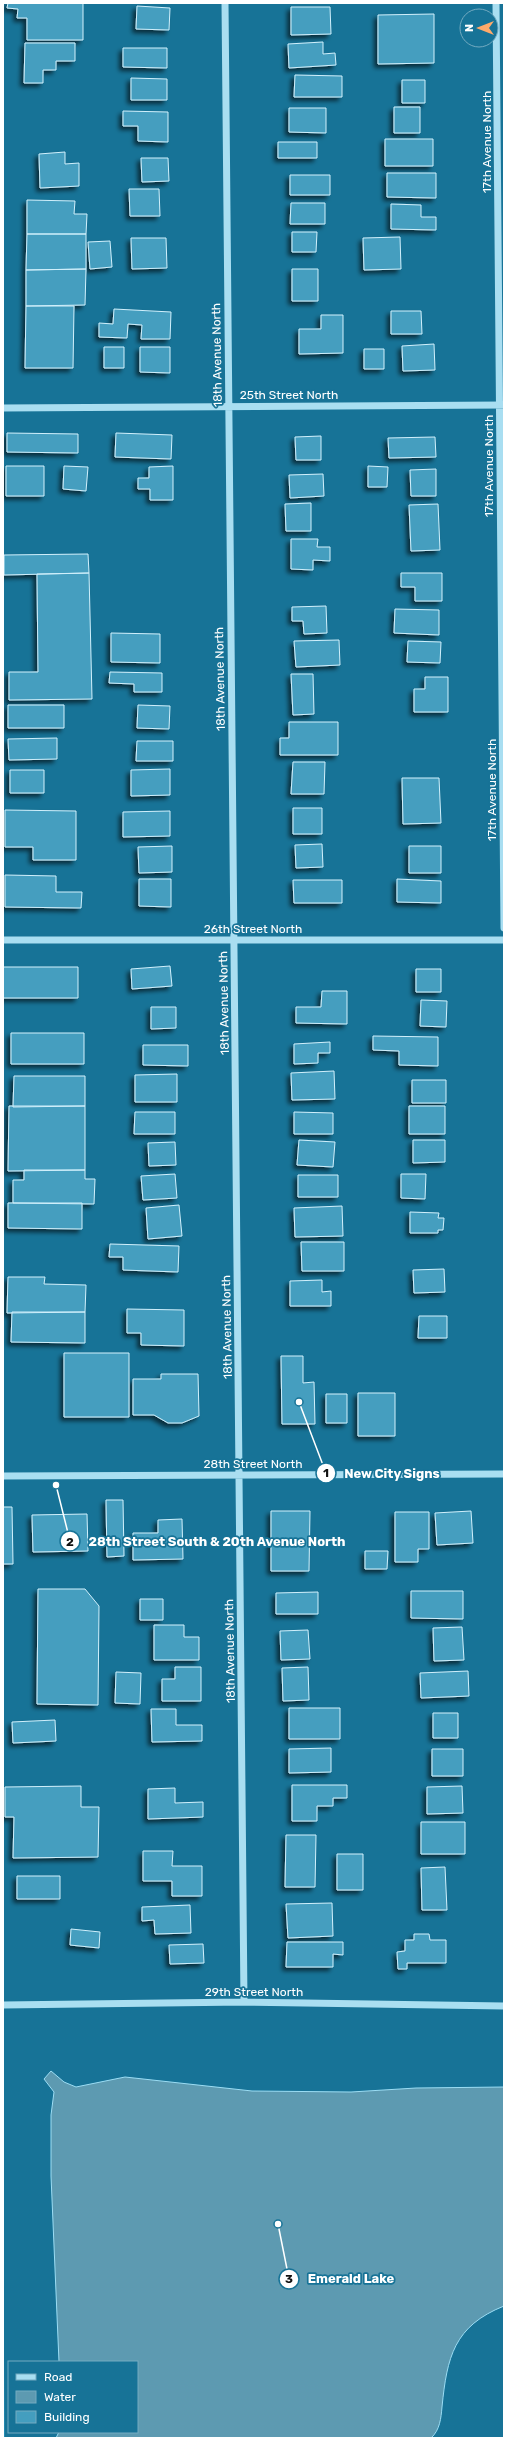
<svg xmlns="http://www.w3.org/2000/svg" width="507" height="2441" viewBox="0 0 507 2441" font-family="Rubik,sans-serif">
<style>
.green{fill:#268db3}
.water{fill:#5d9ab1;stroke:#9cddf4}
.building{fill:#449ebf;stroke:#d1f0fc;filter:url(#shadow)}
.lines{fill:none;stroke-linecap:round;stroke-linejoin:round}
.minor{stroke:#a9def1;stroke-width:7}
.labels{text-anchor:middle;dominant-baseline:central;stroke-width:3.5;stroke-linejoin:round;paint-order:stroke}
.street-label{font-size:12px;fill:#fff;stroke:#177397}
.leader{fill:none;stroke:#fff;stroke-width:1.5}
.callout-dot{fill:#fff;stroke:#177397;stroke-width:1.5}
.mark-label{font-size:12px;text-anchor:middle;font-weight:bold;fill:#111}
.callout-label{font-size:13px;text-anchor:middle;font-weight:bold;fill:#fff;stroke:#177397;stroke-width:3.5;stroke-linejoin:round;paint-order:stroke}
</style>
<defs>
<filter id="shadow"><feDropShadow dx="-3.5" dy="3.5" stdDeviation="2" flood-color="#0009"/></filter>
</defs>
<rect width="100%" height="100%" fill="#177397"/>
<path class="green" d="M3,2279L5,2438H3Z"/>
<path class="water" d="M51,2071L64,2082L76,2087L125,2077L252,2091L351,2092L416,2088L504,2087V2306C454,2326 447,2357 442,2407C441,2418 440,2430 431,2438H56L59,2432H137V2362H59L51,2176V2115L54,2092L44,2079Z"/>
<path class="building" d="M8,3H83V40H27V18H17L18,9L7,8Z
M137,6L170,8L169,30L136,29Z
M291,7H330L331,34L291,35Z
M434,14V63L378,64V15Z
M323,42V54L335,53L336,65L289,68L288,44Z
M25,43H75V61H56V70H43V83H24Z
M123,48H167V68L123,67Z
M295,75L342,76V97H294Z
M131,78L167,79V100H131Z
M402,80H425V103H402Z
M394,107H420V133H394Z
M289,108H326V133L289,132Z
M123,111L168,112V142L138,141V126H123Z
M385,139H433V166H385Z
M278,142H317V158H278Z
M65,152V164L79,163V186L40,188L39,154Z
M141,158H168L169,181L142,182Z
M387,173H436V198L387,197Z
M290,175H330V195H290Z
M129,189H159L160,216H130Z
M27,200L75,201L74,214H87L86,234H27Z
M291,203H325V224H290Z
M391,204L421,205V217H436V230L391,229Z
M292,232H317L316,252H292Z
M27,234H86V269L26,270Z
M400,237L401,269L364,270L363,238Z
M131,238H166L167,268L132,269Z
M110,241L112,267L90,269L88,242Z
M86,269L85,305L26,306V270Z
M292,269H318V301H292Z
M26,306H74L73,368H25Z
M114,309L171,312L170,339H141L142,325L128,324L127,338L99,337V323L113,324Z
M391,311H421L422,334H391Z
M321,315H343V353L299,354V329H321Z
M434,344L435,370L403,371L402,346Z
M104,347H124V368H104Z
M140,347H170V373L140,372Z
M364,349H384V369H364Z
M7,433L78,434V453L7,452Z
M116,433L172,435L171,459L115,457Z
M321,436V460H296L295,437Z
M435,437L436,457L389,458L388,438Z
M6,466H44V496H6Z
M64,466L88,467L86,491L63,489Z
M173,466V500H150V489H138V478H149V467Z
M368,466L388,467L387,487H368Z
M436,469V496H411L410,470Z
M323,474L324,496L290,498L289,475Z
M311,503V531H286L285,504Z
M438,504L440,550L411,551L409,505Z
M291,539H318L317,547H330V561L313,560V570L291,569Z
M88,554L89,573L4,575V555Z
M89,573L92,699L9,700V672H38L37,574Z
M401,573H442V601H415V587H401Z
M326,606L327,633L304,634L303,621H292V607Z
M395,609L439,610V635L394,633Z
M111,633L160,634V663L111,662Z
M339,640L340,665L296,667L294,641Z
M408,641L441,642L440,663L407,662Z
M110,672L162,673V692H134V684L109,683Z
M291,674H313L314,714L293,715Z
M425,677H448V712H414V689H425Z
M8,705H64V728H8Z
M138,705L170,706L169,729L137,728Z
M289,722H338V755H280V738H289Z
M57,738V759L9,760L8,739Z
M137,741H173V761H136Z
M293,762H325L324,794H291Z
M170,769V795L131,796V770Z
M10,770H44V793H10Z
M402,778H439L441,823L403,824Z
M293,808H322V834H293Z
M5,810L76,811V860H33V847H5Z
M170,811V836L123,837V812Z
M322,844L323,867L296,868L295,845Z
M172,846V872L139,873L138,847Z
M409,846H441V873H409Z
M5,875L56,876V892H82L81,908L5,907Z
M139,879H171V907L139,906Z
M397,879L441,881V903L397,902Z
M293,880H342V903H294Z
M170,966L172,986L132,989L131,969Z
M3,967H78V998H3Z
M416,969H441V992H416Z
M322,991H347V1024L296,1023V1007H321Z
M421,1000L447,1001L446,1027L420,1026Z
M151,1007H176V1028L151,1029Z
M11,1033H84V1064H11Z
M373,1036L438,1037V1066L399,1065V1051L373,1050Z
M330,1042V1053H318V1063L294,1064V1044Z
M143,1045H188V1066L143,1065Z
M334,1071L335,1099L292,1100L291,1073Z
M177,1074V1102H135V1075Z
M14,1076H85V1106L13,1107Z
M412,1080H446V1103H412Z
M9,1106H85V1170L8,1171Z
M409,1106H445V1134H409Z
M135,1112H175V1134H134Z
M294,1112L333,1113V1134H294Z
M299,1140L335,1142L333,1167L297,1165Z
M413,1140H445V1162L413,1163Z
M175,1142L176,1165L149,1166L148,1143Z
M24,1170H85V1179H95L94,1204L13,1203V1180H24Z
M175,1174L177,1198L143,1200L141,1176Z
M401,1174H426L425,1199L401,1198Z
M298,1175H338V1197H298Z
M8,1203H82V1229L8,1228Z
M179,1205L182,1236L148,1239L146,1208Z
M342,1206L343,1236L295,1237L294,1208Z
M410,1212L439,1213L438,1218H444L443,1230H438V1233H410Z
M301,1242H344V1271H302Z
M110,1244L179,1246L178,1272L123,1270V1257H109Z
M444,1269L445,1292L414,1293L413,1270Z
M8,1277H45L44,1284L86,1285L85,1312L7,1313Z
M322,1280V1292L331,1291V1306H290V1281Z
M127,1309L184,1310V1346L141,1345V1333H127Z
M12,1312H85V1343L11,1342Z
M419,1316H447V1338H418Z
M64,1353H129V1417H64Z
M281,1356H303V1383L314,1382L315,1424H282Z
M161,1374H198L199,1416L182,1423H168L154,1415H133V1379H161Z
M358,1393H395V1436H358Z
M326,1394H347V1423H326Z
M106,1500H123L124,1556L107,1557Z
M3,1507H12L13,1564H3Z
M271,1511H310L309,1571H271Z
M471,1511L473,1543L437,1545L435,1513Z
M395,1512H429V1549H418V1562H395Z
M87,1514L88,1551L33,1552L32,1515Z
M182,1519L183,1559L133,1560V1533H158V1520Z
M365,1551H388L387,1569H365Z
M38,1589H85L99,1606L98,1705L37,1704Z
M411,1591H463V1619L411,1618Z
M318,1592V1614H276V1593Z
M140,1599H163V1620H140Z
M154,1625H184V1637H199V1660H154Z
M462,1627L464,1660L434,1661L433,1628Z
M308,1630L310,1659L281,1660L280,1631Z
M175,1667H201V1701H162V1679H175Z
M308,1667L309,1700L283,1701L282,1668Z
M468,1671L469,1696L421,1698L420,1673Z
M116,1672L141,1673L140,1704L115,1703Z
M289,1708H340V1739H289Z
M151,1709H176V1725H202V1741L152,1742Z
M433,1713H458V1738H433Z
M55,1720L56,1741L13,1743L12,1722Z
M331,1748V1772L289,1773V1749Z
M432,1749H463V1776H432Z
M292,1785H347V1798H333V1806H317V1821H292Z
M81,1786V1807H99L98,1857L13,1858L14,1817H5V1787Z
M462,1786L463,1813L427,1814V1787Z
M175,1788V1803L203,1802V1817L148,1819V1789Z
M421,1822H465V1854H421Z
M286,1835H316L315,1887H285Z
M143,1851H173L172,1866H202V1896H172V1881H143Z
M337,1854H363V1890H337Z
M445,1867L447,1910H422L421,1868Z
M17,1876H60V1899H17Z
M332,1903L333,1936L288,1938L286,1904Z
M190,1905L191,1933L155,1934L154,1920L142,1921V1907Z
M71,1929L100,1932L99,1948L70,1945Z
M414,1934H429L430,1940H446V1963H407V1969H398L397,1952L405,1951V1940H414Z
M287,1942H343V1955L333,1954V1967H286Z
M203,1944L204,1963L170,1964L169,1945Z"/>
<g class="lines">
<path class="minor" d="M225,3L244,2002
M496,3L504,928
M3,408L504,405
M3,940H504
M3,1476L504,1474
M3,2005L244,2002L504,2006"/>
</g>
<g class="labels">
<g class="street-label">
<text transform="translate(487 142) rotate(-90)">17th Avenue North</text>
<text transform="translate(217 355) rotate(-91)">18th Avenue North</text>
<text x="289" y="395">25th Street North</text>
<text transform="translate(489 466) rotate(-90)">17th Avenue North</text>
<text transform="translate(220 679) rotate(-91)">18th Avenue North</text>
<text transform="translate(492 790) rotate(-90)">17th Avenue North</text>
<text x="253" y="929">26th Street North</text>
<text transform="translate(224 1003) rotate(-91)">18th Avenue North</text>
<text transform="translate(227 1327) rotate(-91)">18th Avenue North</text>
<text x="253" y="1464">28th Street North</text>
<text transform="translate(230 1651) rotate(-91)">18th Avenue North</text>
<text x="254" y="1992">29th Street North</text>
</g>
</g>
<path class="leader" d="M299 1402L326 1473M56 1485L70 1541M278 2224L289 2279"/>
<g class="callout-dot">
<circle cx="299" cy="1402" r="4"/>
<circle cx="56" cy="1485" r="4"/>
<circle cx="278" cy="2224" r="4"/>
<circle cx="326" cy="1473" r="10"/>
<circle cx="70" cy="1541" r="10"/>
<circle cx="289" cy="2279" r="10"/>
</g>
<g class="mark-label">
<text x="326" y="1477">1</text>
<text x="70" y="1546">2</text>
<text x="289" y="2283">3</text>
</g>
<g class="callout-label">
<text x="392" y="1478">New City Signs</text>
<text x="217" y="1546">28th Street South &amp; 20th Avenue North</text>
<text x="351" y="2283">Emerald Lake</text>
</g>
<rect width="507" height="2441" fill="none" stroke="#ffffff" stroke-width="8"/>
<rect x="8" y="2361" width="130" height="72" fill="#177397" stroke="#74abc1"/>
<rect x="16" y="2374" width="20" height="6" fill="#a9def1" stroke="#74abc1"/>
<text x="44" y="2381" font-size="12" fill="#ffffff">Road</text>
<rect x="16" y="2391" width="20" height="12" fill="#5d9ab1" stroke="#74abc1"/>
<text x="44" y="2401" font-size="12" fill="#ffffff">Water</text>
<rect x="16" y="2411" width="20" height="12" fill="#449ebf" stroke="#74abc1"/>
<text x="44" y="2421" font-size="12" fill="#ffffff">Building</text>
<g transform="translate(479 28) rotate(270)"><circle r="19" fill="#177397" stroke="#74abc1"/>
<path d="M0-3L7 15L0 10L-7 15Z" fill="#ffaa6a"/>
<text y="-6" font-size="11" font-weight="bold" text-anchor="middle" fill="#ffffff">N</text>
</g>
</svg>
